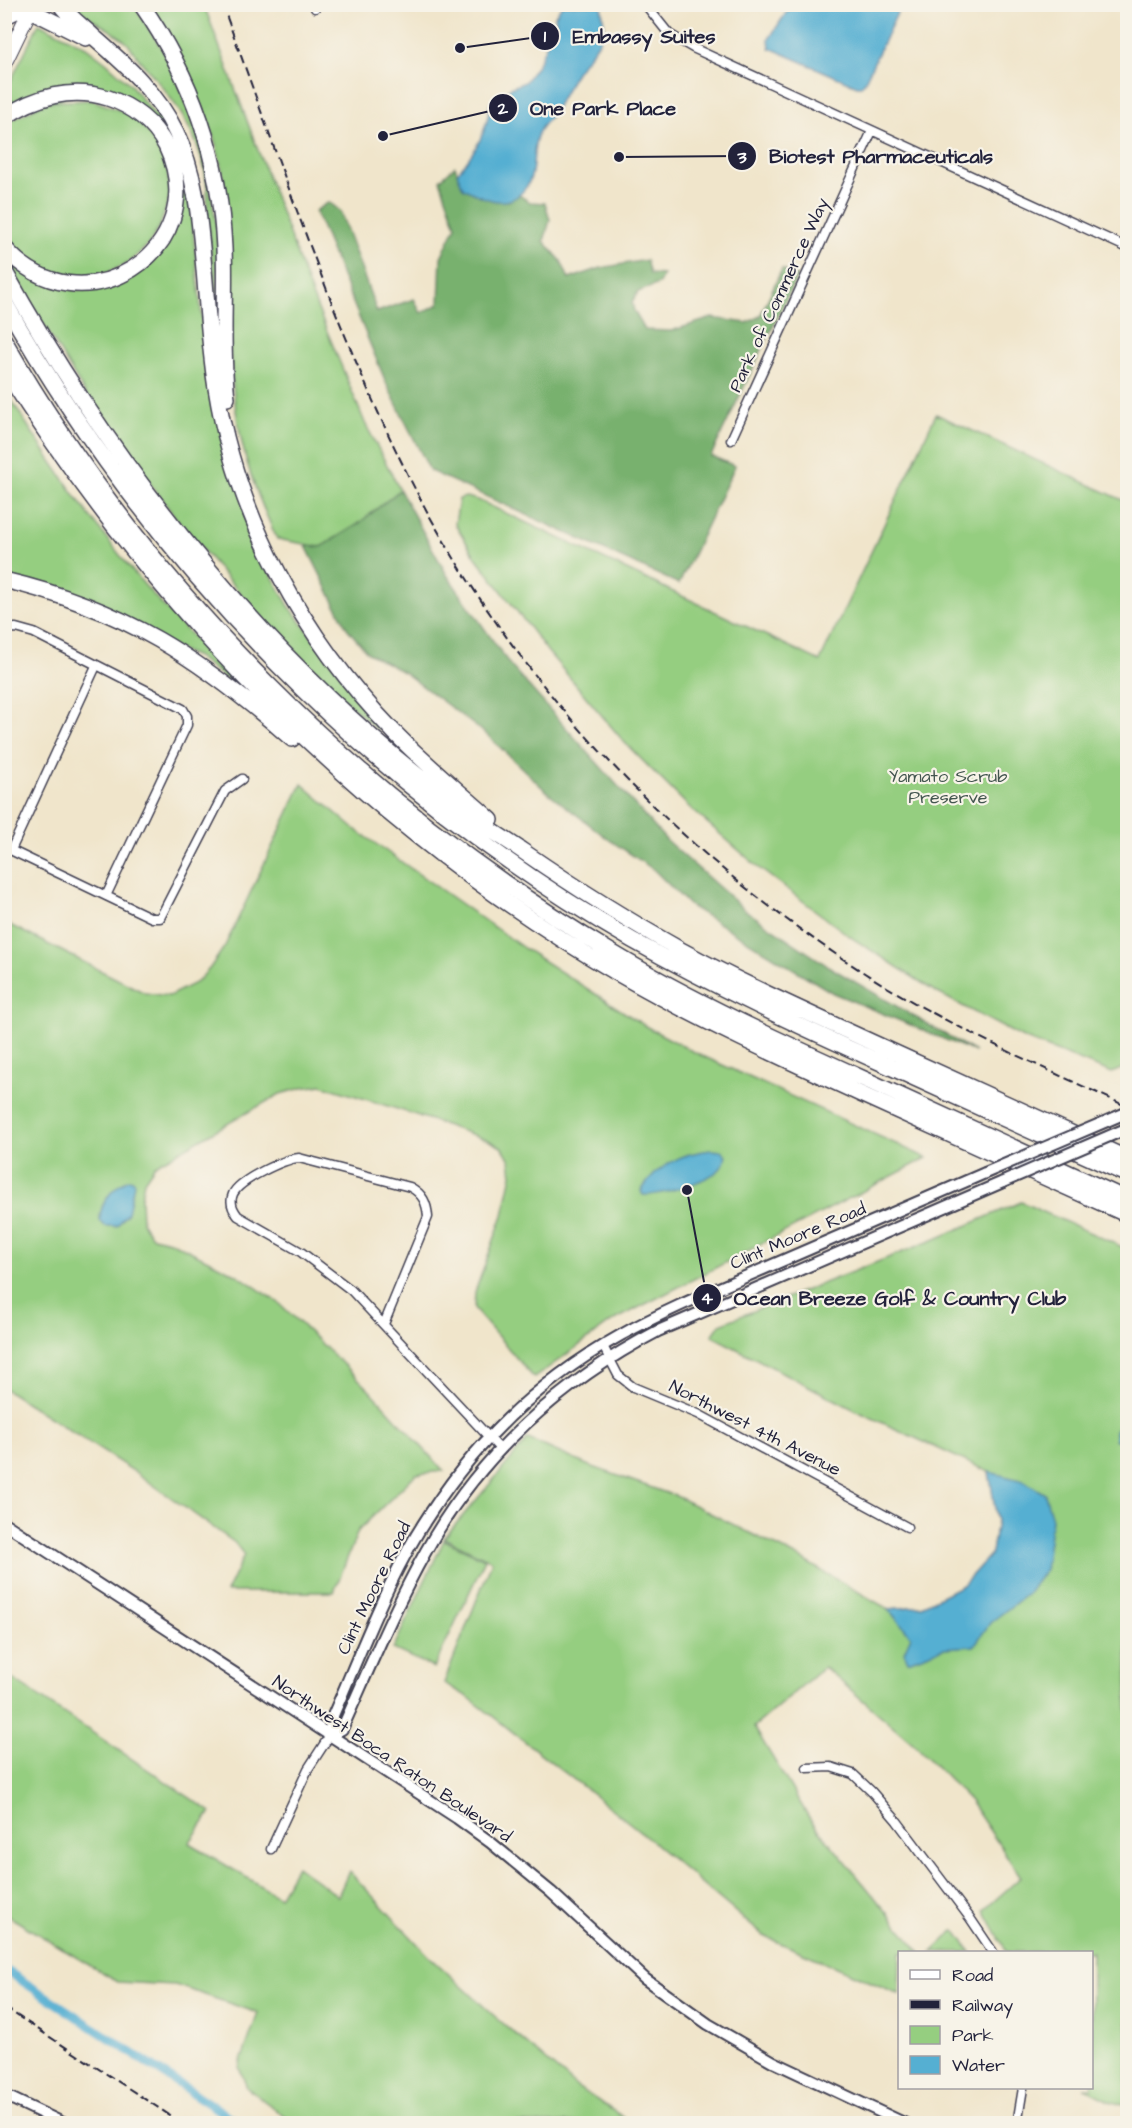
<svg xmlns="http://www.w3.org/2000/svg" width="1132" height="2128" viewBox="0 0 1132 2128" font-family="'Architects Daughter',sans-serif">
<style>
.green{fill:#95ce80;stroke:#5c785e;stroke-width:1.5}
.forest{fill:#78b16e;stroke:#4d6a54;stroke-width:1.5}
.water{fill:#55afd2;stroke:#3c6886;stroke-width:1.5}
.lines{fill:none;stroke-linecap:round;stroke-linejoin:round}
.canal{stroke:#55afd2;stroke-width:9}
.minor-casing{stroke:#413f51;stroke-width:11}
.tertiary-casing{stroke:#413f51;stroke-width:14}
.primary-casing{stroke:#413f51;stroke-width:16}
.motorway-casing{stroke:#413f51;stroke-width:18}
.minor{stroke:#fff;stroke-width:8}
.tertiary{stroke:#fff;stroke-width:10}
.primary{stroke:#fff;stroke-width:14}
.motorway{stroke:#fff;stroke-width:15}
.rail{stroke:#22223b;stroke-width:2;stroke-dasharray:9 4.5;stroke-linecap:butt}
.tertiary-bridge-casing{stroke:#413f51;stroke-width:14;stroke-linecap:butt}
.tertiary-bridge{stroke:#fff;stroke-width:10}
.labels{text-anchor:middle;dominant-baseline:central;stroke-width:4.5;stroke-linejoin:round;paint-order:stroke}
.street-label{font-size:18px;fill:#22223b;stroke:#f7f3e8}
.park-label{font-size:18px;fill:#445650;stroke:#f7f3e8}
.leader{fill:none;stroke:#22223b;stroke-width:2}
.callout-dot{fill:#22223b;stroke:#f7f3e8;stroke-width:2}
.mark-label{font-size:18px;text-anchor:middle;font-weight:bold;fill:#fff}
.callout-label{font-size:20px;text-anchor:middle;font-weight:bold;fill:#22223b;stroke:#f7f3e8;stroke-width:4.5;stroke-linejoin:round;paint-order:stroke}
</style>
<rect width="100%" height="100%" fill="#f7f3e8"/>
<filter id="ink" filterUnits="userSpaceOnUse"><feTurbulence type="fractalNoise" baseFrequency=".0167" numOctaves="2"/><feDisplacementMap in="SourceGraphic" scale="12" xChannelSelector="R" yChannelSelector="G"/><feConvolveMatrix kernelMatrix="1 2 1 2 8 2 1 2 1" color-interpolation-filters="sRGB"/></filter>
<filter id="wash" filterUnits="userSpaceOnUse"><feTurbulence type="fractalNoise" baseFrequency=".008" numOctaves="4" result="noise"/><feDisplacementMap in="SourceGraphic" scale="24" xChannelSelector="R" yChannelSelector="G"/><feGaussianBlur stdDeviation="1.35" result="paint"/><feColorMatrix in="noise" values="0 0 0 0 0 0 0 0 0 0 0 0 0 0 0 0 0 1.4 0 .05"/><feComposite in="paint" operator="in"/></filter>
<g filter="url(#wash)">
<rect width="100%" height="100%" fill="#f0e5cb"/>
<path class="green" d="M72,5H134L170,61L203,147L218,234V330L207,207C211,150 178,103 142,63C136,56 132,48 125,41C109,27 87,19 72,5Z
M149,5H204L310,290L365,423L400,490L357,525L321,547L277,539C261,504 247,471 240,433C227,371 229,301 226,238C225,220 226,201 224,183C215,117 180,61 149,5Z
M39,23L86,47L106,62L130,84L154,114L166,126L178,152L190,199L204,339L253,536L267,567L289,606L380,726L377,730L304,662L256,612L178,521L95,410L8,265L12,262L66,289L80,290L118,284L149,265L160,252L181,184L180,167L175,154L171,143L96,89L5,114L4,95Z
M92,100L132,115L160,146L167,165L170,195L160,226L149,244L127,264L102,275L62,276L42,269L13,247L5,230L4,124L47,102Z
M4,388C44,453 88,517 136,575C168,613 203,647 238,681L234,685L197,657L5,577Z
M936,414L1127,502L1128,1066L1112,1073L1023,1038L936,992L852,938L759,868L688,806L625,743L548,652L475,556L455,524L459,499L466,497L478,500L820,661Z
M302,784L352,827L525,949L647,1027L696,1053L927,1158L613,1321L534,1378L474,1309L475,1292L503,1215L512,1175L510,1160L503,1148L488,1140L413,1114L321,1085L302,1088L280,1094L155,1165L144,1181L141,1198L142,1222L146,1229L153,1237L170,1241L236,1274L279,1303L369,1389L444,1471L416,1474L358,1531L334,1592H226L244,1555L235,1543L135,1472L5,1389L4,922L145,993L169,996L197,982L210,968L225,946Z
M1021,1202L1127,1249V2106L1109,2101L1084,2088H1092V1952H1007L984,1910L1021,1877L970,1801L915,1745L824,1667L754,1727L810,1819L920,1952H900L899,1994L764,1936L636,1828L468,1697L444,1683L492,1561L444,1538L528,1439L587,1465L678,1497L796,1556L888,1609L922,1606L963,1585L992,1553L997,1520L989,1472L857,1411L712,1336L720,1324L933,1240Z
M444,1540L485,1559L434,1668L393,1649Z
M5,1674L211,1812L189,1843L279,1897L297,1866L338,1896L349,1871L429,1956L491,2013L577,2087L632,2123H294L247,2088L239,2067L258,2013L175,1985L117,1982L5,1914Z
M955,1930L971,1952H932Z"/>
<path class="forest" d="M455,166L463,188L508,201L519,195L530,202L545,203L550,220L544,241L561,261L569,279L601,268L646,260L650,274L663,275L659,284L638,292L632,302L634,311L645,330L671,331L712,318L747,323L760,316L782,269L797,276L711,456L735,466L679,584L430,471L387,385L315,211L329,202L340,211L377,312L414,299L421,313L439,304L441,257L456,226L440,180Z
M400,490L447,575L510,665L667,841L745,910L828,966L975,1052L833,993L690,906L654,870L608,839L546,791L487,735L405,673L368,653L347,628L306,546L321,547L357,525Z"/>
<path class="water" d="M562,5H601C602,12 604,20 604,27C602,45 584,59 575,74C568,85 562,97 555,110C550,119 540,125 537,136C530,157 539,178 519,195C502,209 479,196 463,188L457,173C476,151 487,132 490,104L510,88L525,82L538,64L556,22L555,16Z
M794,5V4L901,5L865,81L861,86H857L770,48L769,39L786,13Z
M711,1150L722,1151L726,1156C725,1161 724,1165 720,1169C708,1181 660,1196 643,1195L641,1191C657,1166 681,1153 711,1150Z
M129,1179L133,1180L134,1184L128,1213L117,1226H105L100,1221C99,1204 113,1186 129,1179Z
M1127,1411V1440H1115V1431Z
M989,1472L1024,1481L1045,1494L1052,1519L1045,1570L1027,1594L990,1623L974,1646L943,1648L908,1661L904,1652L911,1636L888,1609L922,1606L963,1585L992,1553L997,1520Z"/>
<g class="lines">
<path class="canal" d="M4,1969L240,2124"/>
</g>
</g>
<g filter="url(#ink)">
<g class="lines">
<defs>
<path id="minor" d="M314,4L315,8
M645,4L669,34L693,48L1128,248
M731,440L872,131
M4,629L16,628L34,633L183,709L187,716V725L106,896
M4,847L152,918H160L225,791L242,779
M11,850L96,666
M384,1324L428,1217C427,1203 423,1194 410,1187L299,1158C284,1159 239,1180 233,1194C229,1203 233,1210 238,1216L301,1252L351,1290L500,1449
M603,1346L618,1375L633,1387L698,1414L907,1527
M807,1768L831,1767L853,1774L872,1792L897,1821L970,1918L993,1952
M271,1849L308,1769L330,1735
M43,2124L47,2115
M1017,2124L1023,2088"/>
<path id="tertiary" d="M4,1523L457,1818L490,1842L551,1892L645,1979L708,2024L774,2062L906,2124
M330,1735L342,1729C369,1669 394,1608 426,1551C479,1455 562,1381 658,1331L1003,1182
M330,1735L331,1720C362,1650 388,1576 431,1512C479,1438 544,1378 621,1335C671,1307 725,1286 777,1263C847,1233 916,1203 985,1173
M4,2095L65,2124"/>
<path id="primary" d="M4,64L33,4"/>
<path id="motorway" d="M60,4C69,17 84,27 95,38C127,66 157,92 176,132C195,172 199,214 203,258C207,301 209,345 216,388C237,519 303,638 395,733C425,764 459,791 491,820
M141,4C192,77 220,159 224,248C226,298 221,348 227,398
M4,17L18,10H30L86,38
M4,118C34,96 73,87 108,98C133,106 154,123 166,146C216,250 80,336 4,247
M4,270C118,477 273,669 463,811C483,826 504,838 524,852C575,887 627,920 681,950C745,985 813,1015 880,1046C962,1084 1045,1121 1128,1159
M4,301C151,563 372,790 632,940C715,987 801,1027 888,1066C968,1102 1048,1138 1128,1175
M4,340C148,592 363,803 611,952C692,1001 778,1040 864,1079C952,1120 1040,1160 1128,1200
M4,368C159,615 367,828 619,974C699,1020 782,1058 865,1096C952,1136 1040,1175 1128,1215
M4,580C124,608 201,659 292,739"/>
</defs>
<use href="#minor" class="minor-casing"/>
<use href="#tertiary" class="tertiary-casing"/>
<use href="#primary" class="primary-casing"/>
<use href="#motorway" class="motorway-casing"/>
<use href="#minor" class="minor"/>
<use href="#tertiary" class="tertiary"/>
<use href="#primary" class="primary"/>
<use href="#motorway" class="motorway"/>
<path class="rail" d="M222,4C280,160 331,320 405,469C510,682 685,864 887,987C964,1033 1046,1069 1128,1107
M4,2007L183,2124"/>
<defs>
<path id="tertiary-bridge" d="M985,1173L1128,1112
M1003,1182L1128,1128"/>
</defs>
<use href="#tertiary-bridge" class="tertiary-bridge-casing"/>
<use href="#tertiary-bridge" class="tertiary-bridge"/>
</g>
</g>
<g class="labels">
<g class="street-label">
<text transform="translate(779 295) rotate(-65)">Park of Commerce Way</text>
<text transform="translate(798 1236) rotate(-23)">Clint Moore Road</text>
<text transform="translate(755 1428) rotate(27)">Northwest 4th Avenue</text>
<text transform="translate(374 1588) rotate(-64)">Clint Moore Road</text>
<text transform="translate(392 1759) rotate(34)">Northwest Boca Raton Boulevard</text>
</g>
<g class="park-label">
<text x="948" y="776">Yamato Scrub<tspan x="948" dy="21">Preserve</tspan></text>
</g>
</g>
<path class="leader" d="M460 48L545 36M383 136L503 108M619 157L742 156M687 1190L707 1298"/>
<g class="callout-dot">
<circle cx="460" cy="48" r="6"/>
<circle cx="383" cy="136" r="6"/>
<circle cx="619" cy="157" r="6"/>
<circle cx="687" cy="1190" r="6"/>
<circle cx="545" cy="36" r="15"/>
<circle cx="503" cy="108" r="15"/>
<circle cx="742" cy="156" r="15"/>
<circle cx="707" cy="1298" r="15"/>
</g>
<g class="mark-label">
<text x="545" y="42">1</text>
<text x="503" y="114">2</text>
<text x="742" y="163">3</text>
<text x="707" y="1304">4</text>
</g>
<g class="callout-label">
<text x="644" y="43">Embassy Suites</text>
<text x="603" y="115">One Park Place</text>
<text x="881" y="163">Biotest Pharmaceuticals</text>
<text x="900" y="1305">Ocean Breeze Golf &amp; Country Club</text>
</g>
<rect width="1132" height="2128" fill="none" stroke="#f7f3e8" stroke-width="24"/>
<rect x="898" y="1951" width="195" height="138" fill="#f7f3e8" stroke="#a29fa3" stroke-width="1.5"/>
<rect x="910" y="1970" width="30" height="9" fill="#ffffff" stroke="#a29fa3" stroke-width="1.5"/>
<text x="952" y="1981" font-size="18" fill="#22223b">Road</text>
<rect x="910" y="2000" width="30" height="9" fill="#22223b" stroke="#a29fa3" stroke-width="1.5"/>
<text x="952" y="2011" font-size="18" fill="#22223b">Railway</text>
<rect x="910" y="2026" width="30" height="18" fill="#95ce80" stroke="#a29fa3" stroke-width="1.5"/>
<text x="952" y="2041" font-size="18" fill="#22223b">Park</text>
<rect x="910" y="2056" width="30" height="18" fill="#55afd2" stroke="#a29fa3" stroke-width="1.5"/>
<text x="952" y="2071" font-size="18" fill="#22223b">Water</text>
</svg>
